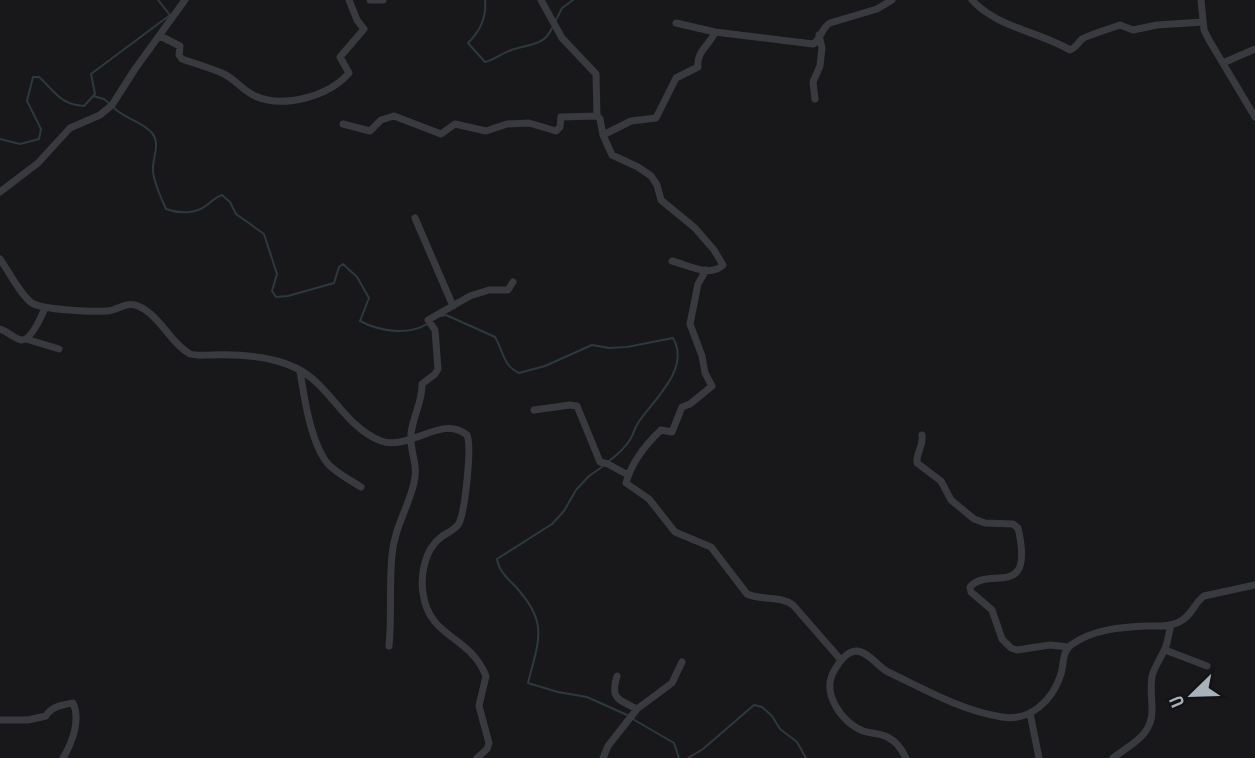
<svg xmlns="http://www.w3.org/2000/svg" width="1255" height="758" viewBox="0 0 1255 758" font-family="'PT Sans Narrow',sans-serif">
<style>
.lines{fill:none;stroke-linecap:round;stroke-linejoin:round}
.stream{stroke:#2c393f;stroke-width:2}
.minor{stroke:#383a3f;stroke-width:7}
</style>
<rect width="100%" height="100%" fill="#18181a"/>
<g class="lines">
<path class="stream" d="M485,0C487,18 480,31 468,43L485,62C496,59 506,50 518,48C533,44 545,44 552,28
M556,20L562,8L573,0
M93,96L104,99L110,104
M114,108C125,119 142,121 152,133C161,144 152,158 153,171C154,183 161,198 166,209C179,214 196,214 207,205C214,200 215,197 222,195L230,202L236,214L264,234L277,274L272,291L276,297L288,296L334,283L339,267L343,264L357,277L369,298L360,321C379,331 408,336 427,324
M0,139L20,144L39,139L41,129L27,101L33,77H39C55,91 60,105 84,106L95,94L91,74L170,15L158,0
M441,316L446,315L495,337C503,350 503,366 519,373L545,366L592,345L609,348L627,347L673,338C691,369 653,400 638,423C635,427 634,433 631,438C626,447 617,455 609,461
M602,467L589,476L576,490L564,511L552,524L497,559C499,571 507,578 515,586C549,623 539,639 528,683L558,692L587,697L627,715
M631,718L674,743L679,758
M688,758L703,749L754,705L762,707L772,716L780,729L797,742L806,758"/>
<path class="minor" d="M370,0H383
M541,0L562,38L596,74L597,116L600,119L603,135L612,155L638,167L651,176L657,185L661,200L695,228L714,250L723,265C710,278 688,265 672,261
M972,0C996,27 1040,32 1070,50C1077,47 1077,44 1082,39C1085,37 1114,27 1120,25L1133,30L1157,25L1203,22
M1201,0L1204,30L1209,40L1255,117
M676,23L715,32
M160,36L180,46L179,55L182,59C196,64 211,68 224,74C235,79 243,91 255,96C284,109 329,96 349,73L340,57L364,29L357,20L349,0
M1223,63L1255,49
M815,99L813,82L820,66L822,48L819,35
M343,124L370,131L381,120L394,116L441,134L455,124L486,131L507,124L529,123L556,131L560,127L561,117L597,116
M603,135L631,121L656,118L676,78L698,67C696,51 710,45 715,32L813,44C821,40 821,28 830,23L877,9L892,0
M0,192L38,163L70,128L100,115L112,105L135,69L185,0
M415,218L453,306
M0,259C8,270 21,296 32,303C43,310 93,312 107,311C118,310 127,301 138,306C160,315 170,343 190,354C197,356 204,355 211,355C238,354 271,356 296,368C330,384 344,427 381,441C410,451 442,414 467,435C472,446 465,515 458,525C453,531 446,533 440,538C425,550 420,575 423,593C429,639 469,634 486,676L479,706L489,743L487,749L477,758
M706,270L698,284L690,324L702,356L705,373L712,386L690,404L682,407L672,432L661,430C645,445 632,461 626,483L649,499L675,532L711,547L747,594C762,601 779,595 793,605L841,660
M0,329C7,331 15,339 21,340C31,341 42,315 45,308
M26,339L59,349
M300,371C304,397 311,445 329,465C338,474 350,480 361,487
M534,410L570,405L577,406L600,462L608,464L628,475
M922,435C924,446 916,452 917,463L941,481L951,500L974,519L985,523L1013,524L1018,528C1035,602 989,565 970,587L971,592L992,610L1002,639L1011,648L1017,650L1050,645L1069,647
M389,646C392,615 389,585 392,555C394,529 408,508 414,483C418,465 412,458 411,441C409,423 423,403 422,384L435,374L438,369L435,330L428,320L470,296L489,290H508L513,282
M1165,650L1207,666
M617,676C610,699 618,699 637,709
M1030,713L1039,758
M0,720H28L46,716C51,706 63,705 73,703C81,720 72,743 63,758
M603,758L608,746L637,709L672,683L682,662
M906,758C902,750 897,742 889,738C881,733 872,734 863,731C842,723 821,693 834,671C839,662 847,651 857,651C869,652 878,667 888,672C924,689 962,711 1002,717C1030,722 1053,700 1061,674C1064,664 1062,652 1071,645C1093,629 1122,627 1148,626C1158,626 1170,627 1179,622C1192,616 1194,603 1204,596L1255,585
M1113,758C1131,744 1153,735 1152,709C1152,698 1150,688 1152,676C1155,665 1162,657 1166,646C1168,640 1169,632 1171,625"/>
</g>
<g transform="translate(1192 695) rotate(247)" stroke="#131315" stroke-width="5" paint-order="stroke">
<path d="M0-5L12 26L0 18L-12 26Z" fill="#a9b1bb"/>
<text y="-10" font-size="19" font-weight="bold" text-anchor="middle" fill="#a9b1bb">U</text>
</g>
</svg>
